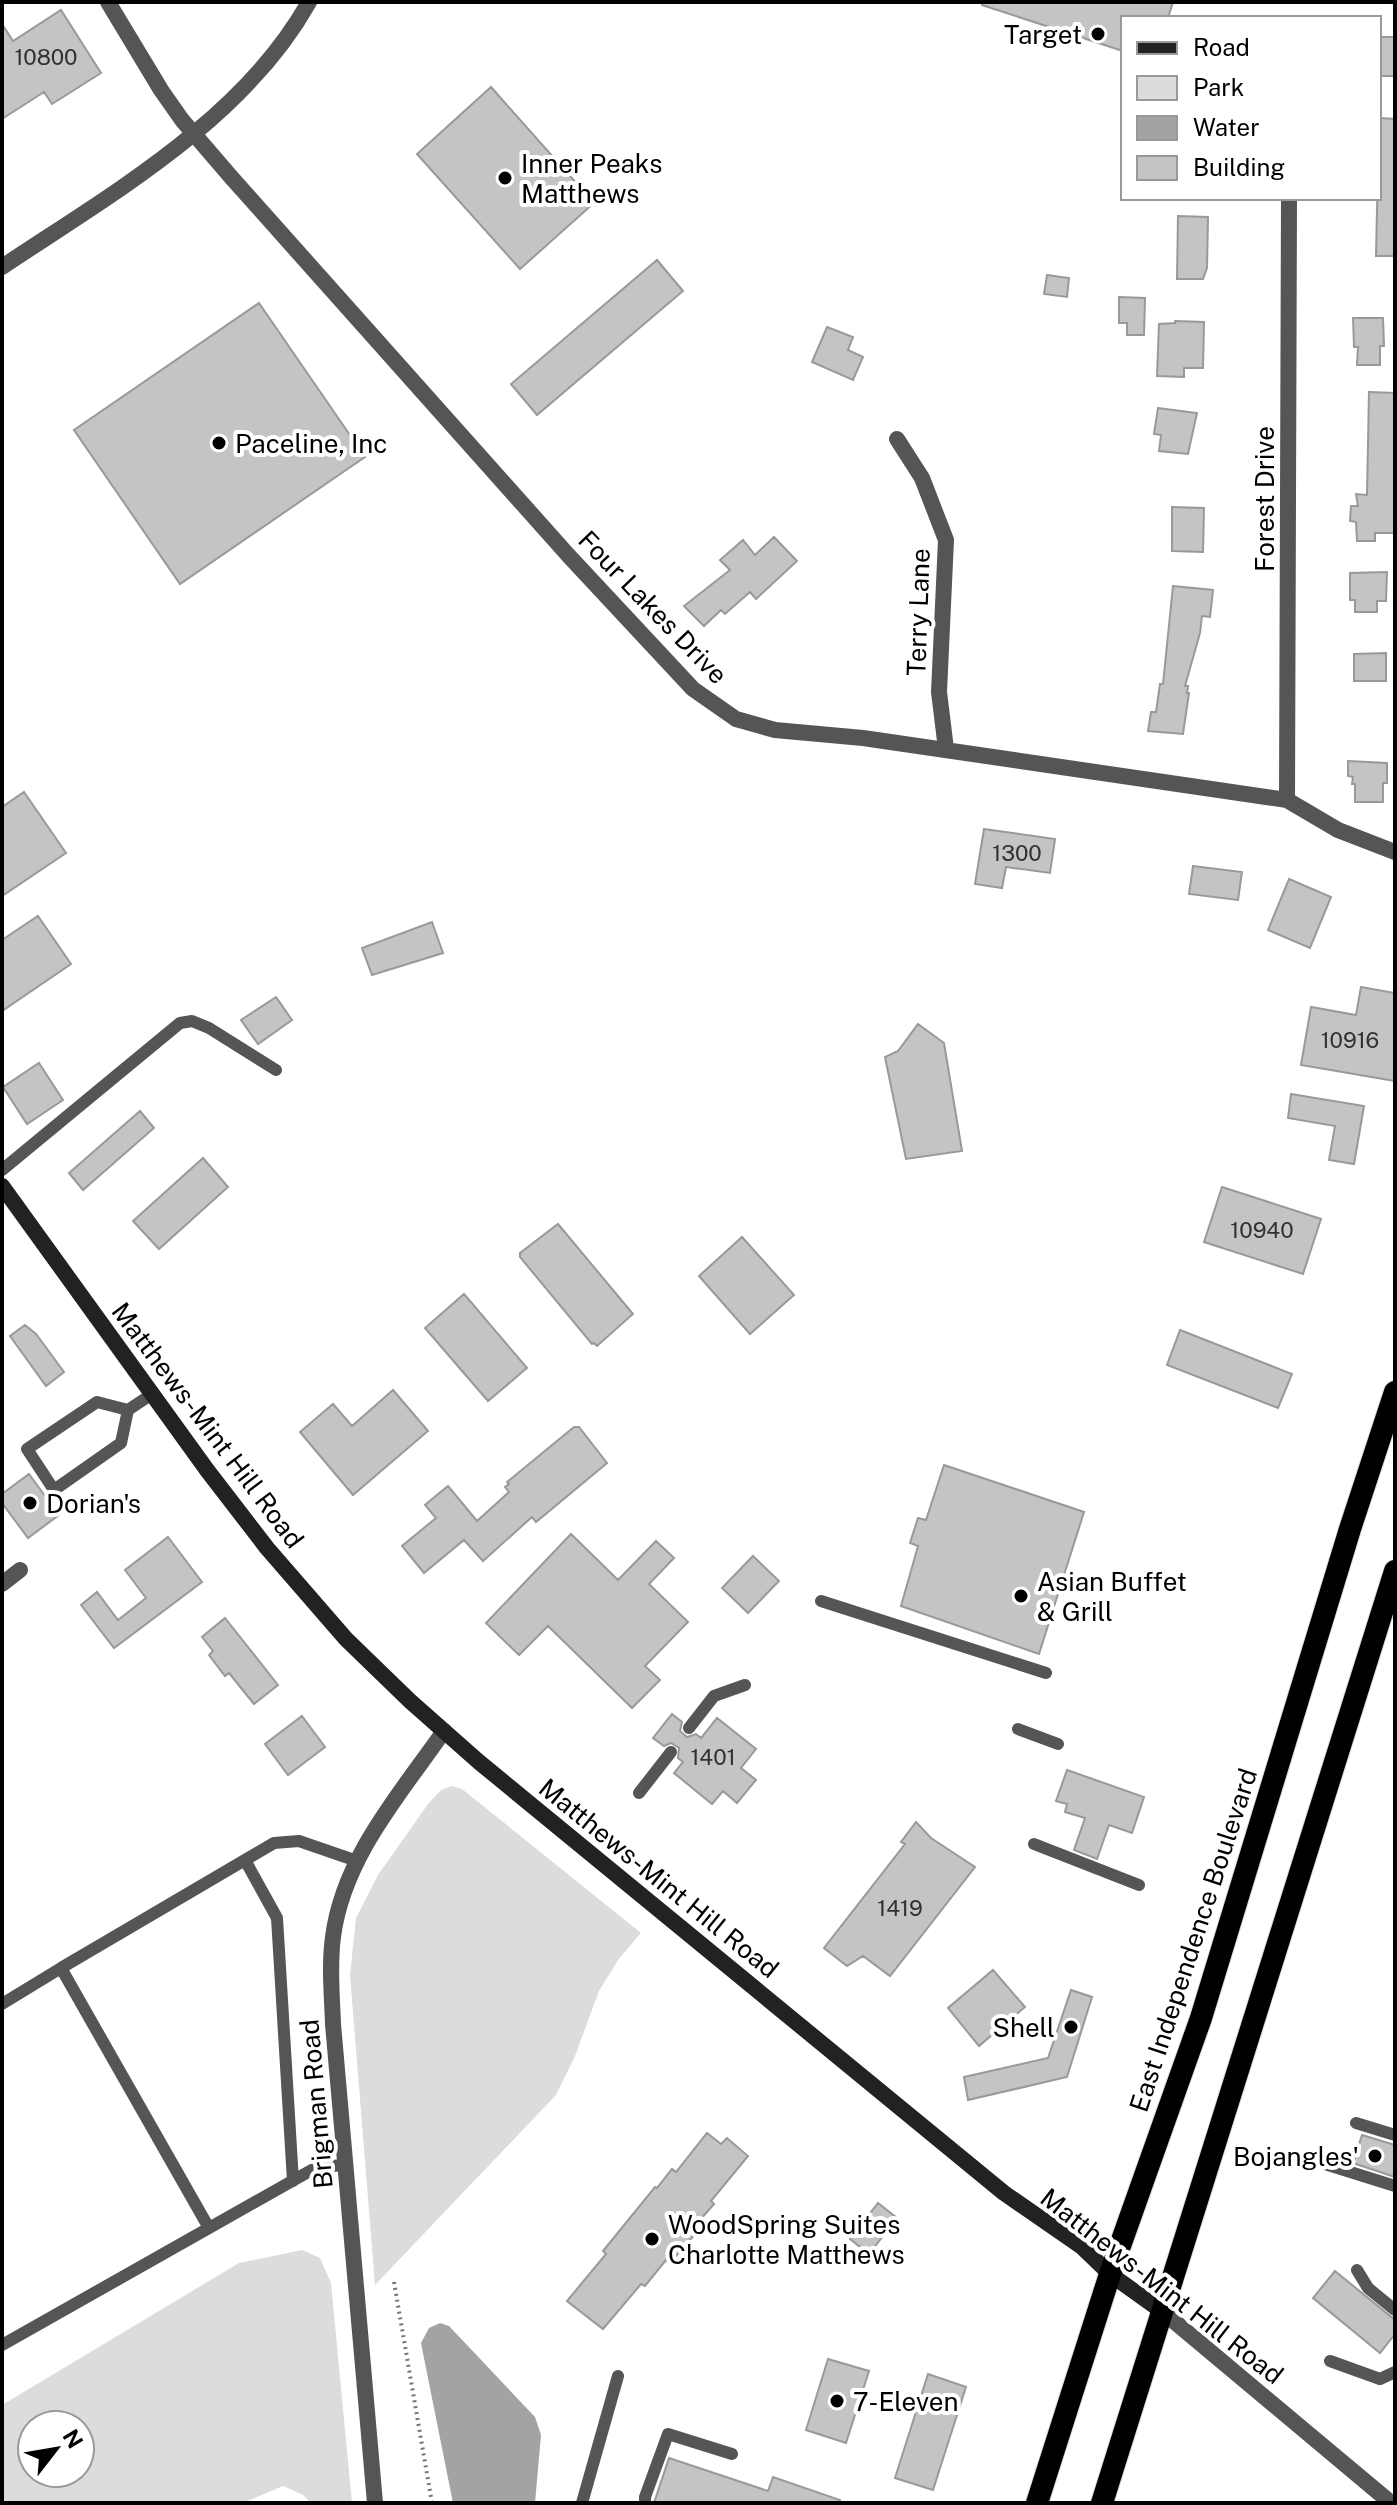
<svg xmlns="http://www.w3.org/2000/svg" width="1397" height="2505" viewBox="0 0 1397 2505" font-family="'Public Sans',sans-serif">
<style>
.green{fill:#dcdcdc;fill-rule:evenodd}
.water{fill:#a3a3a3}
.building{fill:#c4c4c4;stroke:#999;stroke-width:2}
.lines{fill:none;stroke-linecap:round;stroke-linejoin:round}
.trunk-casing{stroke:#dbdbdb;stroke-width:24}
.path{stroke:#777;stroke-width:4;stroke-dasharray:2 4;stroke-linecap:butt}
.service{stroke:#555;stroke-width:12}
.minor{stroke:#555;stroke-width:16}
.tertiary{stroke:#555;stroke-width:16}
.secondary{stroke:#222;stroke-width:16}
.trunk{stroke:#000;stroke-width:22}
.poi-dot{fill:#000;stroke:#fff;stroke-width:3}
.labels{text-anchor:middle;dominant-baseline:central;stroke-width:8;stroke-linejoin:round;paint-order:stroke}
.number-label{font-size:22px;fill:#313131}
.poi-label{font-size:26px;fill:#000;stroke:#fff;text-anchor:start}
.street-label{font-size:26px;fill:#000;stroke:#fff}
</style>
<rect width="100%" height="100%" fill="#fff"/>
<path class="green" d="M452,1786L462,1789L641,1933L618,1960L599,1991L575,2056L556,2095L375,2285L350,1975L356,1918L378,1875L428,1804L441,1790Z
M302,2250L320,2258L331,2283L352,2503H311L303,2495L283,2486L243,2503H2V2405L239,2263ZM32,2425H80V2473H32Z"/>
<path class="water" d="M440,2323L449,2326L535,2417L541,2435L535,2503H453L421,2343L429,2328Z"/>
<path class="building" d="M983,2H1173L1168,18H1123V51L982,5Z
M61,10L101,73L52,104L44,92L2,119V24L13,41Z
M1379,37H1395V76H1379Z
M491,87L594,203L520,269L417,154Z
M1379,118L1395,119V256H1376Z
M1178,216L1208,217L1207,268L1203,279H1177Z
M657,260L683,291L537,415L511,384Z
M1047,275L1069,278L1067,297L1044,294Z
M1119,297L1145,298L1144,335H1127V323H1119Z
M259,303L365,457L180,584L74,430Z
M1353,318H1383L1384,346H1380V365H1357L1358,347H1354Z
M1175,321L1204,322L1203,368H1184V377L1157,376L1159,324L1175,323Z
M827,327L853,337L848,350L863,357L853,380L812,362Z
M1369,392L1395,393V533H1375V541H1357L1356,522L1350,521L1351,506H1358L1356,494L1367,495Z
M1158,408L1197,413L1188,454L1159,451L1161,435L1154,434Z
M1172,507L1204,508L1203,552L1172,551Z
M774,537L797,561L756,599L750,592L725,614L721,610L704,626L684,606L730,570L720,560L743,540L755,555Z
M1387,572L1386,601H1377V612H1355V600H1350V573Z
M1173,586L1213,590L1210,617L1202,616L1200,633L1185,686H1188L1187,693H1189L1183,734L1148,731L1151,712H1156L1160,684H1163Z
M1386,653V681H1354V654Z
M1348,761L1387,763V783H1383V802H1355V784H1352L1353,777L1348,776Z
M24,792L66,853L2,896V807Z
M984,829L1055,839L1050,873L1006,867L1002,888L975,884Z
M1193,866L1242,872L1238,900L1189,894Z
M1289,879L1331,897L1310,948L1268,930Z
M38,916L71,964L2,1011V940Z
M432,922L443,953L372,975L362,948Z
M1361,987L1395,993V1081L1301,1065L1311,1007L1356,1015Z
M276,997L292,1020L258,1044L241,1020Z
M918,1024L944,1043L962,1151L906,1159L885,1057L898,1051Z
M39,1063L63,1100L27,1124L3,1087Z
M1291,1094L1364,1106L1354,1164L1329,1160L1335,1126L1288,1118Z
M140,1111L154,1128L83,1190L69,1173Z
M203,1158L228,1187L159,1249L133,1221Z
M1222,1187L1321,1219L1303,1274L1204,1242Z
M558,1224L633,1314L597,1346L594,1343L592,1344L520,1257V1253Z
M742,1237L794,1295L750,1334L699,1276Z
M464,1294L527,1368L488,1401L425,1328Z
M25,1325L36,1334L64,1372L46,1386L10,1336Z
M1180,1330L1292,1374L1278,1408L1167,1365Z
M393,1390L428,1431L353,1495L300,1432L333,1404L352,1426Z
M574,1427H579L607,1463L536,1522L532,1517L483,1561L464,1540L424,1573L402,1546L436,1518L425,1505L448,1486L477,1521L509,1492L505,1487L509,1484L507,1482Z
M944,1465L1084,1512L1039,1654L901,1606L918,1546L910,1543L918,1518L926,1520Z
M29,1474L59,1515L28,1538L2,1503V1494Z
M571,1534L618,1580L656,1541L674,1558L649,1584L688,1622L645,1666L660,1680L632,1708L548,1626L519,1655L486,1623Z
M168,1537L202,1582L114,1648L81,1605L97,1592L118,1620L146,1598L125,1570Z
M753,1556L779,1581L748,1613L722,1588Z
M225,1618L278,1685L254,1704L229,1673L225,1676L209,1655L213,1651L202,1637Z
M672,1714L682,1722L680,1731L687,1737L696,1734L701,1738L717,1718L756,1749L741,1768L756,1780L737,1803L723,1791L712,1804L674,1773L683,1762L678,1758L679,1748L671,1743L664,1746L653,1738Z
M302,1716L325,1747L288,1775L265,1744Z
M1067,1770L1144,1797L1132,1833L1109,1825L1097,1859L1074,1850L1085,1818L1065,1812L1067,1804L1056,1801Z
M916,1822L931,1838L975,1867L890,1976L863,1956L847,1966L824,1948L905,1844L901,1842Z
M993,1970L1025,2007L979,2046L948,2008Z
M1071,1990L1092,1997L1067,2077L968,2100L964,2077L1048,2058Z
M707,2133L721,2144L727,2138L748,2156L711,2201L714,2204L700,2220L704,2224L670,2263L666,2260L645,2286L641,2284L603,2329L567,2301L606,2254L603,2251L655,2187L657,2188L672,2169L676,2172Z
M1362,2135L1395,2145V2177L1353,2163Z
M878,2203L897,2218L869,2254L850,2239Z
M1335,2271L1395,2320V2334L1380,2353L1313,2298Z
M828,2359L869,2371L846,2443L806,2430Z
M928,2374L966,2387L933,2490L895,2478Z
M669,2458L768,2491L773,2477L840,2500L839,2503H654Z"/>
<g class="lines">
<defs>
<path id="trunk" d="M1037,2503L1110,2274L1201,2018L1350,1529L1395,1392
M1102,2503L1395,1571"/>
</defs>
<use href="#trunk" class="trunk-casing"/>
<path class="path" d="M394,2282L432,2503"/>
<path class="service" d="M2,1170L180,1023L192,1021L209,1028L276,1070
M128,1410L97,1402L27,1449L54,1490L121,1443L128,1410L152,1394
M821,1601L1046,1673
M689,1728L714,1696L745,1685
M1018,1729L1058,1744
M639,1793L671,1752
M1034,1844L1139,1885
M245,1860L277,1918L293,2181
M2,2004L61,1968
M1356,2123L1395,2135
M1312,2160L1395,2186
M345,2165L317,2167L209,2228L61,1968L274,1843L299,1841L357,1861
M1357,2270L1368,2288L1395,2310
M2,2345L209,2228
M1330,2361L1380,2379L1395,2372
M582,2503L618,2376
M645,2503V2497L668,2434L732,2454"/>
<path class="minor" d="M108,2L161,90L182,120L231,177L568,555L693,689L736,719L775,730L863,738L1287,800L1338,830L1395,852
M897,439L922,478L946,540L939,692L946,749
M1287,800L1289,198
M2,1584L20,1570"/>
<path class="tertiary" d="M2,267C111,194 243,120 309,2
M1163,2312L1391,2503
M375,2503L333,2024C332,1995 329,1966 333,1937C343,1858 400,1794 444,1731"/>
<path class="secondary" d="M2,1186L207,1470L267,1548L346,1639L410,1701L479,1762L1004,2193L1082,2247L1110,2274L1163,2312"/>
<use href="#trunk" class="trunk"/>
</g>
<g class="poi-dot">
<circle cx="1098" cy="34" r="8"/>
<circle cx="505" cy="178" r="8"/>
<circle cx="219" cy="443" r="8"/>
<circle cx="30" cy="1503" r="8"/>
<circle cx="1021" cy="1596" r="8"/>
<circle cx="1071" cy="2027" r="8"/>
<circle cx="1375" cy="2156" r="8"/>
<circle cx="652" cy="2239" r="8"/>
<circle cx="837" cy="2401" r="8"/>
</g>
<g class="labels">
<g class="number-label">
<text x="46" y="57">10800</text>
<text x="1017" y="853">1300</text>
<text x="1350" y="1040">10916</text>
<text x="1262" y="1230">10940</text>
<text x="713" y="1757">1401</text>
<text x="900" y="1908">1419</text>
</g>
<g class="poi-label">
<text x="1082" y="34" text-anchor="end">Target</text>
<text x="521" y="163">Inner Peaks<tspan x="521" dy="30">Matthews</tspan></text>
<text x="235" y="443">Paceline, Inc</text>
<text x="46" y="1503">Dorian's</text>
<text x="1037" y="1581">Asian Buffet<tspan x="1037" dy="30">&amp; Grill</tspan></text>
<text x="1055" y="2027" text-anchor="end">Shell</text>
<text x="1359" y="2156" text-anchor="end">Bojangles'</text>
<text x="668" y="2224">WoodSpring Suites<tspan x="668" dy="30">Charlotte Matthews</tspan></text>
<text x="853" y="2401">7-Eleven</text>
</g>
<g class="street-label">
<text transform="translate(1264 499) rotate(-90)">Forest Drive</text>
<text transform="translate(653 607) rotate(46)">Four Lakes Drive</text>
<text transform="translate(918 612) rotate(-88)">Terry Lane</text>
<text transform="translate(208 1425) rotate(53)">Matthews-Mint Hill Road</text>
<text transform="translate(659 1878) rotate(39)">Matthews-Mint Hill Road</text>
<text transform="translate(1193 1940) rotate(-72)">East Independence Boulevard</text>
<text transform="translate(316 2104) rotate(-95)">Brigman Road</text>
<text transform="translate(1162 2286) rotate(38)">Matthews-Mint Hill Road</text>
</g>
</g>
<rect width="1397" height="2505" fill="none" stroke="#000000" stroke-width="8"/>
<rect x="1121" y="16" width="260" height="184" fill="#ffffff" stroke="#999999" stroke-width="2"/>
<rect x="1137" y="42" width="40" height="12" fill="#222222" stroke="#999999" stroke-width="2"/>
<text x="1193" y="56" font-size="24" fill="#000000">Road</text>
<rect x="1137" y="76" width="40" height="24" fill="#dcdcdc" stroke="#999999" stroke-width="2"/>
<text x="1193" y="96" font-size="24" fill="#000000">Park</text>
<rect x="1137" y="116" width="40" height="24" fill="#a3a3a3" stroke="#999999" stroke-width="2"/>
<text x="1193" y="136" font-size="24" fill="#000000">Water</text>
<rect x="1137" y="156" width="40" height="24" fill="#c4c4c4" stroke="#999999" stroke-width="2"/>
<text x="1193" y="176" font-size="24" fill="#000000">Building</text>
<g transform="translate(56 2449) rotate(59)"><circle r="38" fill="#ffffff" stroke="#999999" stroke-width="2"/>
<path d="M0-6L14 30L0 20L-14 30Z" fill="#000000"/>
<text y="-12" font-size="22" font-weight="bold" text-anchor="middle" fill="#000000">N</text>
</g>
</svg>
